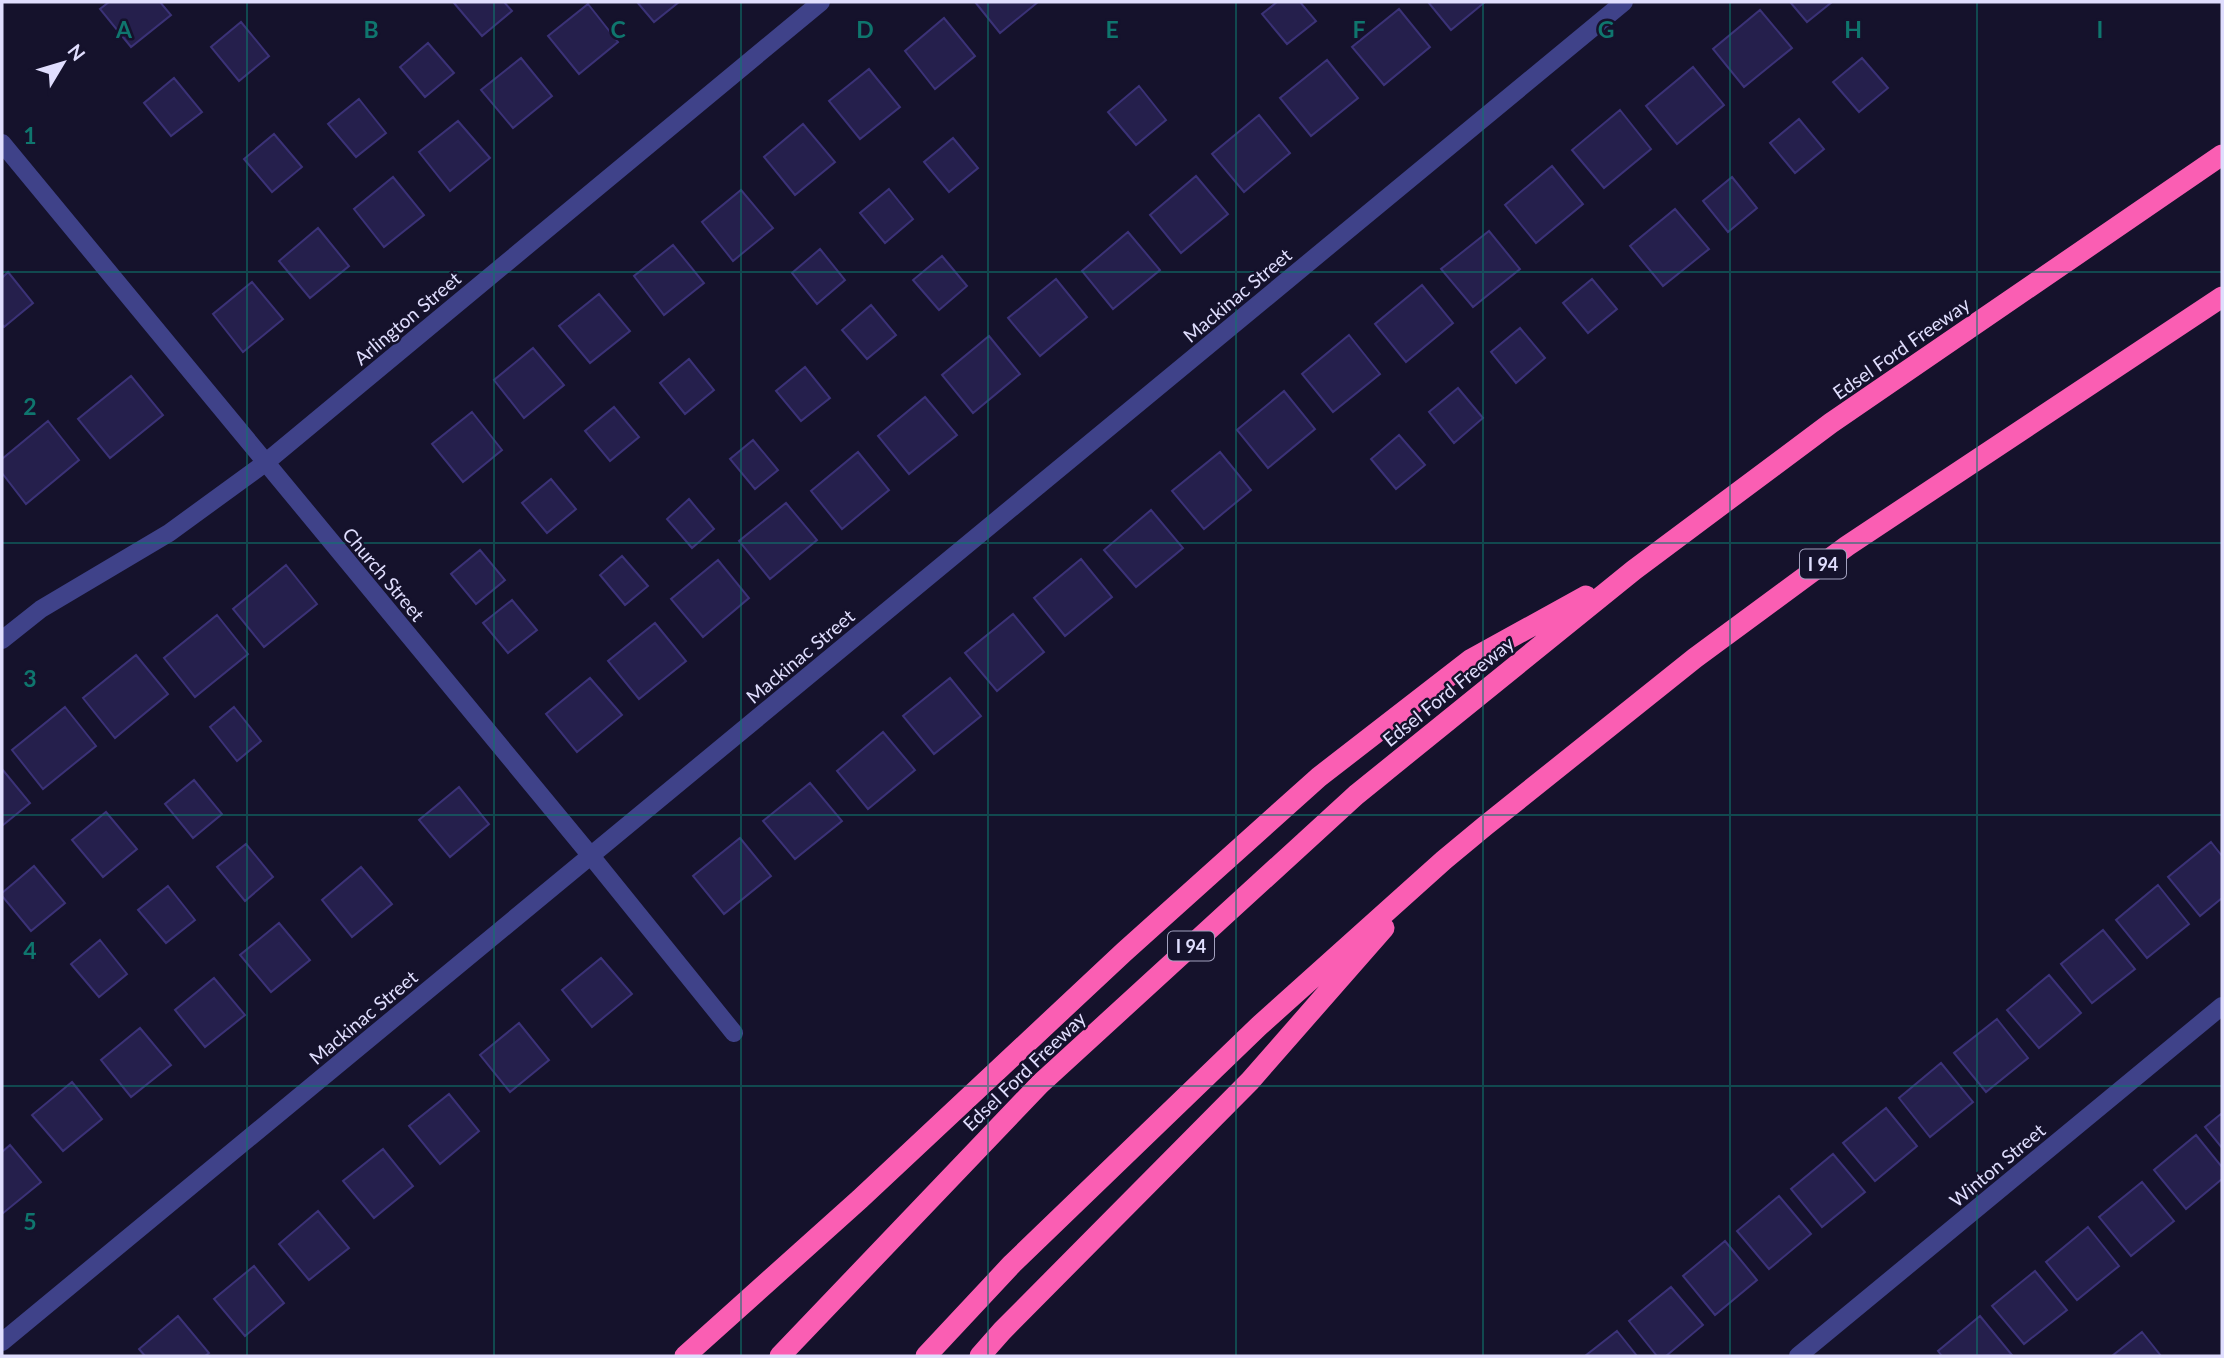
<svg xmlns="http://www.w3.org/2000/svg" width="2224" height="1358" viewBox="0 0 2224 1358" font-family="Lato,sans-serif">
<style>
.building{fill:#251f4c;stroke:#3b3277;stroke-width:2}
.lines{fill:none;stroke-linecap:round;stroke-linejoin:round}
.minor{stroke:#3f4289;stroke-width:18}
.highway{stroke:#fa5eb3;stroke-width:21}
.grid{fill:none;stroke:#0f766e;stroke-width:2;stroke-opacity:0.55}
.labels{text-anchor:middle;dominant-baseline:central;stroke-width:5;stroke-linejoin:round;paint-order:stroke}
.shield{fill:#15122c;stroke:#a3a1bf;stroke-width:2}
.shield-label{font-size:18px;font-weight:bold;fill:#e0defe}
.street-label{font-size:19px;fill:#e0defe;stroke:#15122c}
.grid-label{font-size:23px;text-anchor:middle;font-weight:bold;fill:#0f766e;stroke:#15122c;stroke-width:5;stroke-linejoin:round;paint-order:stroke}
</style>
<rect width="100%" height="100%" fill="#15122c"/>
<path class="building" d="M109,2H160L171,15L131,47L100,9Z
M456,2H504L512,11L482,36L454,3Z
M637,2H679L654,22Z
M975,2H1038L1000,33Z
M1277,2H1300L1316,21L1287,44L1262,14Z
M1428,2H1485L1451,30Z
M1790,2H1832L1807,22Z
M588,4L618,42L579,74L548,36Z
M1399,9L1430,47L1384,85L1352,47Z
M1760,10L1792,48L1744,87L1713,49Z
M944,18L975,56L935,89L905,51Z
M241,22L269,56L239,81L211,47Z
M428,43L454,73L425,97L400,67Z
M521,58L552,96L513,128L481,90Z
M1862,58L1888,88L1859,112L1833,82Z
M1327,60L1358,98L1311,136L1280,98Z
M1693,67L1724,105L1677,144L1646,106Z
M869,69L900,107L860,139L829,101Z
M174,78L202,112L171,136L144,103Z
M1139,86L1166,120L1136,145L1108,112Z
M359,99L386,133L356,157L328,124Z
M1620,110L1651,149L1604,188L1572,150Z
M1259,115L1290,153L1244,192L1212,154Z
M1799,119L1824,149L1795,173L1770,143Z
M458,121L490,158L450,191L419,152Z
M803,124L835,162L795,195L764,157Z
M274,134L302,167L272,192L244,159Z
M953,138L978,168L949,192L924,162Z
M1552,166L1583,204L1536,243L1505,205Z
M1196,176L1228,214L1181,253L1150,215Z
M393,177L424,215L384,247L354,209Z
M1732,177L1757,208L1728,232L1703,201Z
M889,189L913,219L885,243L860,213Z
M741,190L773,228L733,261L702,222Z
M1675,209L1709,249L1663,286L1630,246Z
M318,228L349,266L310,298L279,261Z
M1489,231L1520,269L1473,307L1441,269Z
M1128,232L1160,270L1113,309L1082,271Z
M673,245L704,283L664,315L634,276Z
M820,249L845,280L817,304L792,273Z
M942,256L967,286L939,310L913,280Z
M8,272L33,303L4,327L2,324V278Z
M1056,279L1087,317L1040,356L1008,318Z
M1592,279L1617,309L1588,333L1563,303Z
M252,282L283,319L243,352L213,314Z
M1422,285L1453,323L1406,362L1375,324Z
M599,294L630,331L590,363L559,326Z
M871,305L896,335L867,359L842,330Z
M1520,328L1545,358L1516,383L1491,352Z
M1349,335L1380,374L1333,412L1302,374Z
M989,336L1020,374L973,413L942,375Z
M533,348L564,385L524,418L494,380Z
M689,359L714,390L685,414L660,383Z
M805,367L830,398L801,421L776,391Z
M131,376L163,415L110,458L78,419Z
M1458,388L1483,418L1454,443L1429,412Z
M1284,391L1315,429L1268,468L1237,430Z
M925,397L957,435L909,474L878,436Z
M614,407L639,437L610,461L585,431Z
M472,412L502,450L463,482L432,444Z
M48,421L79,460L26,504L2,473V459Z
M1399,435L1425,465L1396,489L1371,459Z
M753,440L778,470L755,489L730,459Z
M858,452L889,490L842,529L811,491Z
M1220,452L1251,490L1204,529L1172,491Z
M551,479L576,509L547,533L522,503Z
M689,499L714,529L692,548L667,519Z
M786,503L817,540L770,579L739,541Z
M1151,510L1183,548L1136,587L1104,550Z
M480,550L505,580L476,604L451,574Z
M622,556L648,586L625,605L600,575Z
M1081,559L1112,597L1065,636L1034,598Z
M718,560L749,598L703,637L671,599Z
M286,565L317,604L264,647L233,609Z
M512,600L537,630L508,653L483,623Z
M1013,614L1044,652L997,691L965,653Z
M217,615L248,654L195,697L164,658Z
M655,623L686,661L639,699L608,661Z
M136,655L168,694L115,738L83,698Z
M590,678L622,715L577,752L546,714Z
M950,678L981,716L934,754L903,716Z
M65,707L96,746L43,789L12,750Z
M234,707L261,741L237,761L210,727Z
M883,732L915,770L868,809L837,771Z
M2,769L30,803L2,826Z
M194,780L222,814L193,838L165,804Z
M810,783L842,821L795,859L763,821Z
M459,787L489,824L450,857L419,820Z
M106,812L137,849L103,877L72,840Z
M740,838L771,876L724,914L693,876Z
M2211,842L2222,856V898L2200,916L2168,877Z
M246,844L273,877L245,901L217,867Z
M34,866L65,903L31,931L2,896V893Z
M361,867L392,904L352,937L322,900Z
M2158,885L2189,924L2147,958L2116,920Z
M168,886L195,920L166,943L138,910Z
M279,923L310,960L271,992L240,955Z
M2103,930L2135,969L2092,1003L2061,964Z
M100,940L127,974L99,997L71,964Z
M601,958L632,994L592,1027L562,990Z
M2049,975L2081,1013L2039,1048L2007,1010Z
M214,978L245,1015L205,1047L175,1010Z
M1997,1019L2028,1058L1986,1092L1954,1053Z
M519,1023L549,1060L510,1092L480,1055Z
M140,1028L171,1065L131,1097L101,1060Z
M1941,1063L1973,1102L1930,1137L1899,1098Z
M72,1082L102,1119L63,1151L32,1115Z
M449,1094L479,1131L440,1164L409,1126Z
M1886,1108L1917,1146L1875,1181L1843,1143Z
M2222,1113V1148L2205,1127Z
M2196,1135L2222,1167V1179L2186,1209L2154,1170Z
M10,1145L41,1182L2,1214V1152Z
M383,1149L413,1186L374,1218L343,1181Z
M1833,1154L1865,1192L1822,1227L1791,1189Z
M2142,1182L2174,1221L2131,1256L2099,1217Z
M1779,1196L1811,1234L1769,1269L1737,1231Z
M318,1211L349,1248L309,1280L279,1244Z
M2088,1227L2119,1266L2077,1300L2046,1262Z
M1725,1241L1757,1280L1715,1315L1683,1276Z
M254,1266L284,1303L245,1336L214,1299Z
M2035,1271L2067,1310L2024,1344L1992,1306Z
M1671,1287L1703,1325L1666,1356H1657L1629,1321Z
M178,1316L209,1353L205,1356H145L139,1349Z
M1980,1316L2012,1355L1942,1356L1938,1351Z
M1617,1331L1637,1356H1585Z
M2142,1332L2161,1356H2112Z"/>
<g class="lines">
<path class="minor" d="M2,143L591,856L734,1033
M2,640L41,609L169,533L265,463L821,2
M2,1342L1624,2
M1798,1356L2222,1006"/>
<path class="highway" d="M685,1356L860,1199L1124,952L1319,777L1470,660L1586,596
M780,1356L1040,1084L1356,795L1634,570L1831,423L2222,155
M926,1356L1012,1264L1259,1026L1444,860L1485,826L1695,658L1847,546L2222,297
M980,1356L1002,1331L1250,1081L1384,928"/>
</g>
<path class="grid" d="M247,2V1356M494,2V1356M741,2V1356M988,2V1356M1236,2V1356M1483,2V1356M1730,2V1356M1977,2V1356M2,272H2222M2,543H2222M2,815H2222M2,1086H2222"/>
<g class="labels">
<g class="shield">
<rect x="1800" y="549.5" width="46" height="29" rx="5"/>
<rect x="1168" y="931.5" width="46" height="29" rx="5"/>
</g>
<g class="shield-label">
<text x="1823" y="564">I 94</text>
<text x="1191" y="946">I 94</text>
</g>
<g class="street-label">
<text transform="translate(1237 295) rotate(-40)">Mackinac Street</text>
<text transform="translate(407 318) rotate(-40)">Arlington Street</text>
<text transform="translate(1901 348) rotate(-35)">Edsel Ford Freeway</text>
<text transform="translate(384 574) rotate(50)">Church Street</text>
<text transform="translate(800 656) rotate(-40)">Mackinac Street</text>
<text transform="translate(1448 691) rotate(-39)">Edsel Ford Freeway</text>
<text transform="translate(363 1017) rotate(-40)">Mackinac Street</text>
<text transform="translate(1024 1071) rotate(-44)">Edsel Ford Freeway</text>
<text transform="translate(1997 1165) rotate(-40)">Winton Street</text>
</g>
</g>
<g class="grid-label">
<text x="124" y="38">A</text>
<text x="371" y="38">B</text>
<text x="618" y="38">C</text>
<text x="865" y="38">D</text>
<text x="1112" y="38">E</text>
<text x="1359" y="38">F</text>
<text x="1606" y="38">G</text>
<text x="1853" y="38">H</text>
<text x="2100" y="38">I</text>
<text x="30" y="144">1</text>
<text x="30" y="415">2</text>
<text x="30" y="687">3</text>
<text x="30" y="959">4</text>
<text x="30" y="1230">5</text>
</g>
<rect width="2224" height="1358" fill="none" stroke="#e0defe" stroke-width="7"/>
<g transform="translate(63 63) rotate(52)" stroke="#15122c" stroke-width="5" paint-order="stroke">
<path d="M0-5L12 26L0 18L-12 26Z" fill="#e0defe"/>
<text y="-10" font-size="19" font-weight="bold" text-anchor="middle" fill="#e0defe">N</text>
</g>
</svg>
